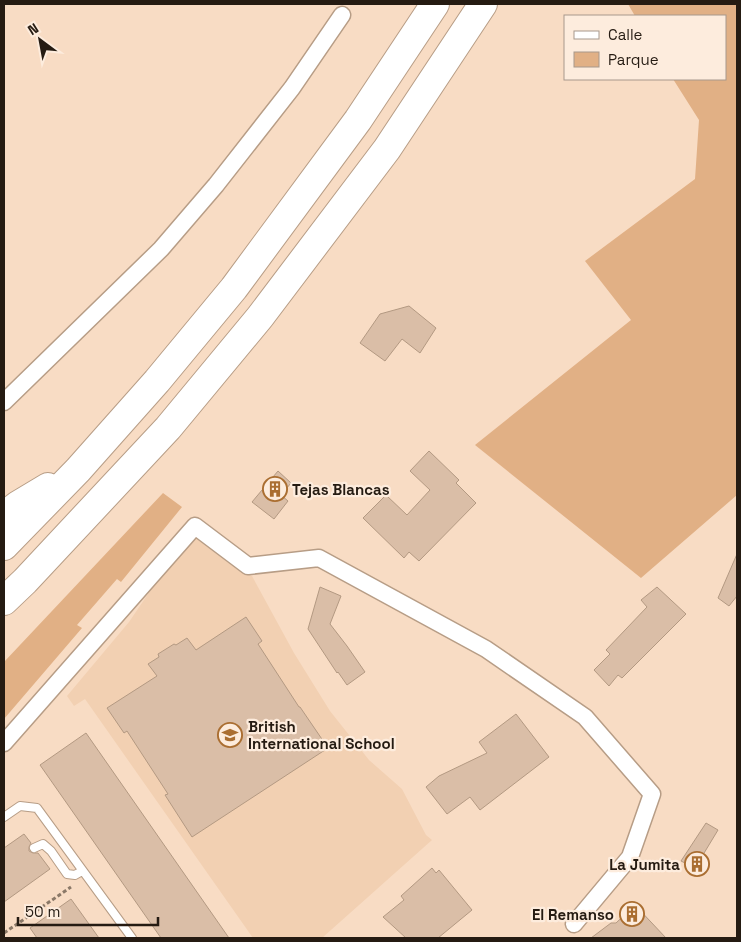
<svg xmlns="http://www.w3.org/2000/svg" width="741" height="942" viewBox="0 0 741 942" font-family="'Space Grotesk',sans-serif">
<style>
.built{fill:#f2d0b2}
.green{fill:#e1b085}
.building{fill:#dabea7;stroke:#b39982}
.lines{fill:none;stroke-linecap:round;stroke-linejoin:round}
.service-casing{stroke:#b79d86;stroke-width:10}
.minor-casing{stroke:#b79d86;stroke-width:19}
.motorway-casing{stroke:#b79d86;stroke-width:30}
.path{stroke:#8b7968;stroke-width:3;stroke-dasharray:4 2.5;stroke-linecap:butt}
.service{stroke:#fff;stroke-width:8}
.minor{stroke:#fff;stroke-width:16}
.motorway{stroke:#fff;stroke-width:28}
.labels{text-anchor:middle;dominant-baseline:central;stroke-width:4.5;stroke-linejoin:round;paint-order:stroke}
.poi-label{font-size:15px;font-weight:bold;fill:#251b12;stroke:#fdecdd;text-anchor:start}
</style>
<rect width="100%" height="100%" fill="#f8dcc4"/>
<path class="built" d="M190,539H203L226,561L242,572L252,576L294,653L330,711L369,760L402,789L426,835L432,840L322,938H253L85,699L74,706L67,696L129,622L180,547Z"/>
<path class="green" d="M628,4H737V495L641,578L475,445L631,320L585,261L695,179L699,120L673,79H725V16H635Z
M163,493L182,507L121,582L117,579L77,625L82,628L4,719V662Z"/>
<path class="building" d="M409,306L436,328L420,353L402,339L385,361L360,343L380,314Z
M429,451L459,480L456,483L476,503L419,561L409,552L404,558L363,518L386,495L407,515L430,490L410,471Z
M278,471L291,483L281,495L288,501L274,519L252,502Z
M737,554V596L729,606L718,598Z
M320,587L341,596L330,624L347,646L365,672L347,685L338,672L337,673L308,629Z
M657,587L686,614L622,678L618,675L609,686L594,670L610,654L606,650L647,607L641,600Z
M246,617L262,641L258,644L299,707H300L328,748L192,837L165,795L168,794L127,731L124,733L107,708L157,676L148,664L159,657L158,654L174,644L176,645L187,638L196,650Z
M516,714L549,757L480,810L470,797L447,814L426,787L439,776L487,753L479,742Z
M86,733L229,938H161L40,765Z
M706,823L718,830L695,868L681,861Z
M24,834L31,843L29,847V851L33,853H38L50,869L4,902V848Z
M432,868L436,873L439,870L472,910L438,938H406L383,917L404,900L401,896Z
M71,899L99,938H37L30,928Z
M635,905L666,938H591L611,923H616Z"/>
<g class="lines">
<defs>
<path id="service" d="M4,817L20,806L37,808L132,938
M34,848L43,844L51,851L67,874L75,875L82,871"/>
<path id="minor" d="M4,402L161,249L216,185L292,88L342,15
M4,743L195,526L248,566L319,558L486,649L585,717L652,794L630,857L574,924"/>
<path id="motorway" d="M4,516L18,505L48,487
M4,546L78,470L157,381L234,288L358,120L435,4
M4,601L25,581L168,428L260,317L387,149L483,4"/>
</defs>
<use href="#service" class="service-casing"/>
<use href="#minor" class="minor-casing"/>
<use href="#motorway" class="motorway-casing"/>
<path class="path" d="M4,933L71,887"/>
<use href="#service" class="service"/>
<use href="#minor" class="minor"/>
<use href="#motorway" class="motorway"/>
</g>
<defs>
<symbol id="building-ring" viewBox="-11 -11 22 22"><circle r="9.5" fill="#fdecdd" stroke="#aa6e31" stroke-width="1.5"/><path d="M-4-6H4V6H1V3H-1V6H-4ZM-2.5-4.3h1.7v1.8h-1.7ZM.8-4.3h1.7v1.8H.8ZM-2.5-1h1.7V.8h-1.7ZM.8-1h1.7V.8H.8Z" fill="#aa6e31"/></symbol>
<symbol id="school-ring" viewBox="-11 -11 22 22"><circle r="9.5" fill="#fdecdd" stroke="#aa6e31" stroke-width="1.5"/><path d="M0-5L7-2L0 1L-7-2ZM-4 1L0 2.5L4 1V4Q0 6-4 4Z" fill="#aa6e31"/></symbol>
</defs>
<g fill-rule="evenodd">
<use href="#building-ring" x="261" y="475" width="28" height="28"/>
<use href="#school-ring" x="216" y="721" width="28" height="28"/>
<use href="#building-ring" x="683" y="850" width="28" height="28"/>
<use href="#building-ring" x="618" y="900" width="28" height="28"/>
</g>
<g class="labels">
<g class="poi-label">
<text x="292" y="489">Tejas Blancas</text>
<text x="248" y="726">British<tspan x="248" dy="17">International School</tspan></text>
<text x="680" y="864" text-anchor="end">La Jumita</text>
<text x="614" y="914" text-anchor="end">El Remanso</text>
</g>
</g>
<rect width="741" height="942" fill="none" stroke="#251b12" stroke-width="10"/>
<rect x="564" y="15" width="162" height="65" fill="#fdecdd" stroke="#a7988c"/>
<rect x="574" y="31" width="25" height="8" fill="#ffffff" stroke="#a7988c"/>
<text x="608" y="40" font-size="15" fill="#251b12">Calle</text>
<rect x="574" y="52" width="25" height="15" fill="#e1b085" stroke="#a7988c"/>
<text x="608" y="65" font-size="15" fill="#251b12">Parque</text>
<g transform="translate(40 40) rotate(328)" stroke="#fdecdd" stroke-width="4" paint-order="stroke">
<path d="M0-4L9 19L0 12L-9 19Z" fill="#251b12"/>
<text y="-8" font-size="14" font-weight="bold" text-anchor="middle" fill="#251b12">N</text>
</g>
<path d="M18 917v8h140v-8" fill="none" stroke="#251b12" stroke-width="2.5"/>
<text x="25" y="917" font-size="15" fill="#251b12" stroke="#fdecdd" stroke-width="4" paint-order="stroke">50 m</text>
</svg>
